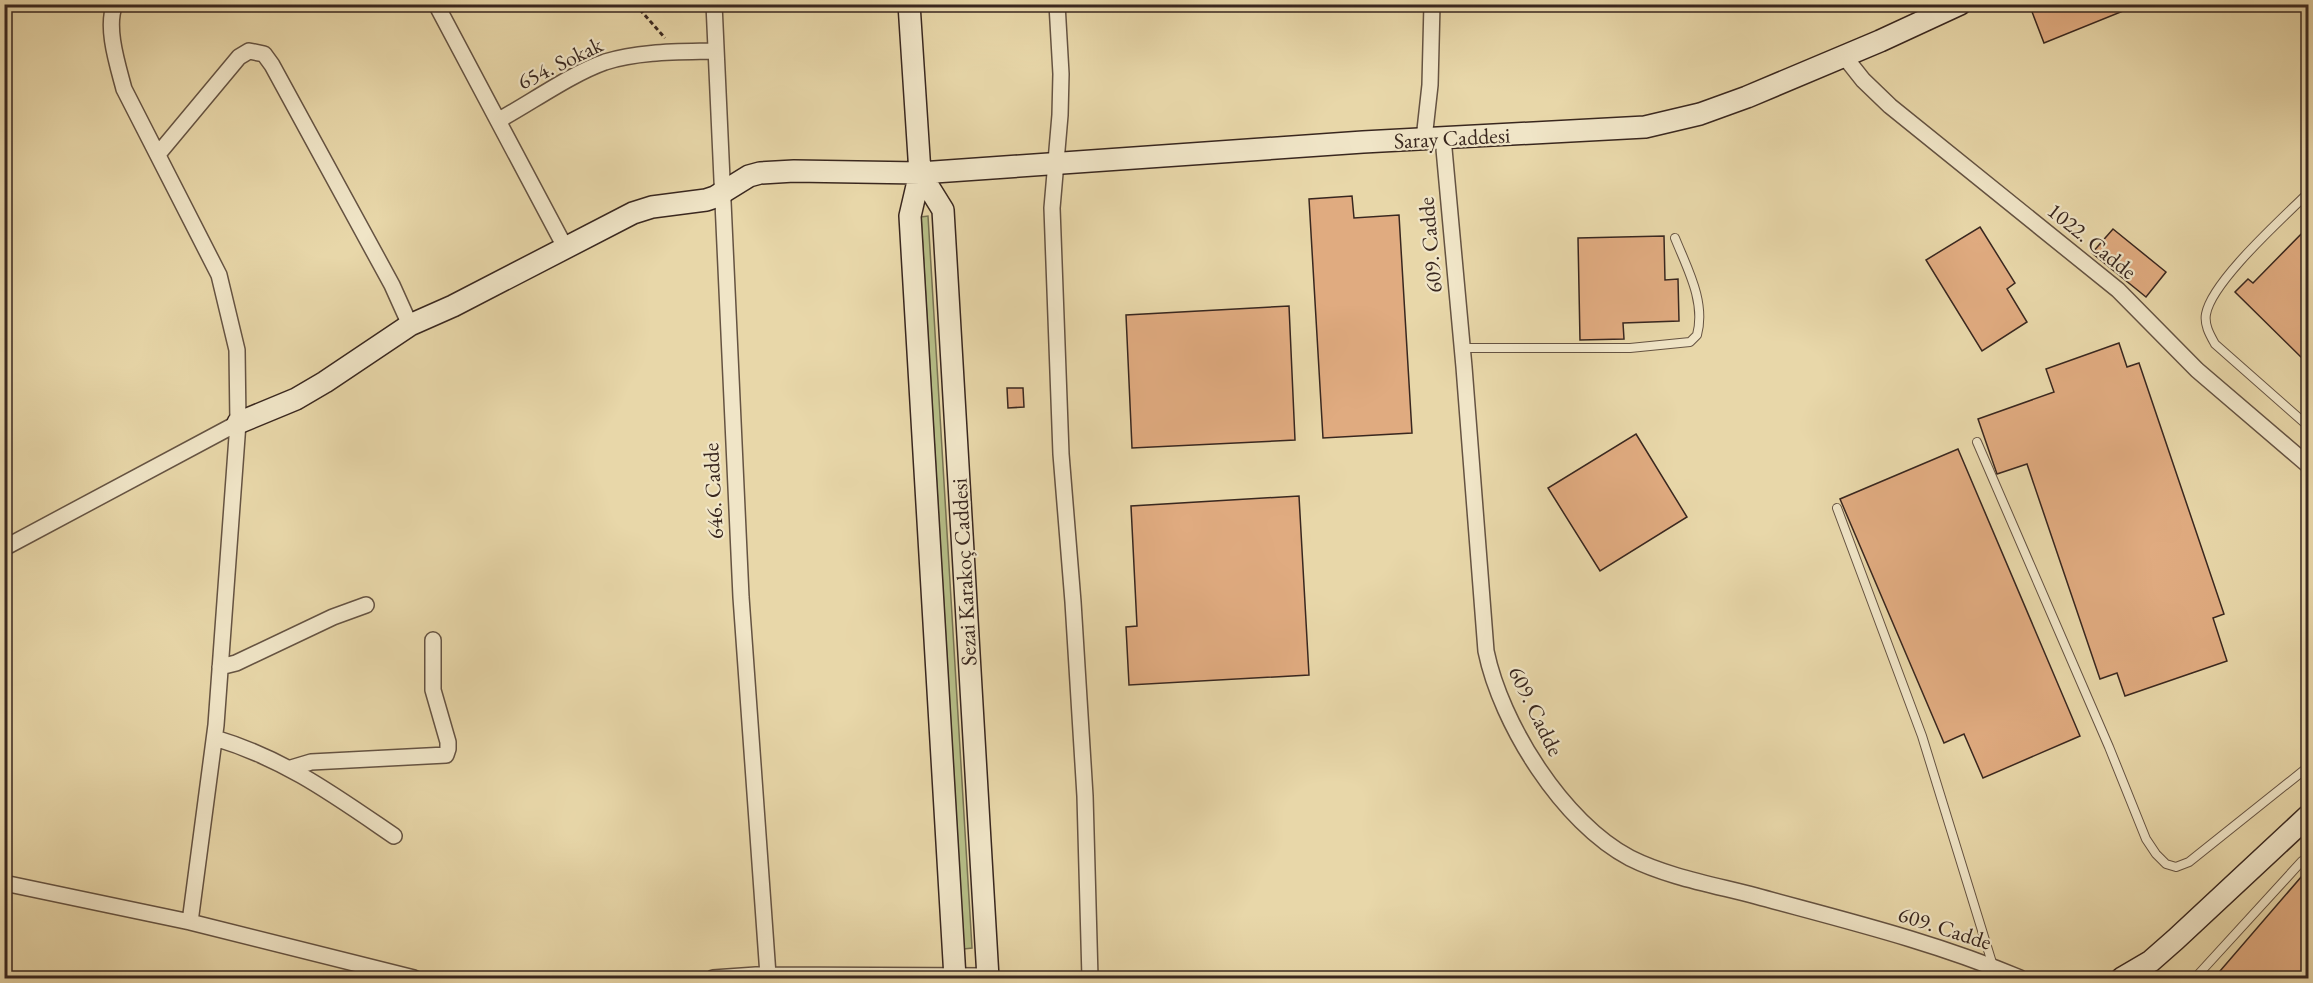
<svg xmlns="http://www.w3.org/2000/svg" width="2313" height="983" viewBox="0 0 2313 983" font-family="'EB Garamond',serif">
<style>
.green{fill:#b6be87;stroke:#787253;stroke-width:1.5}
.building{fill:#e0ab80;stroke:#39271f;stroke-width:1.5}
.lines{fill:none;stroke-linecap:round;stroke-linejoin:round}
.lane-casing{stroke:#655342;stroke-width:10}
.street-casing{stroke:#655342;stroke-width:18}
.secondary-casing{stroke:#39271f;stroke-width:24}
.path{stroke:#39271f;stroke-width:3;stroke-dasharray:4.5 3;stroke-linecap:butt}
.lane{stroke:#f0e5c7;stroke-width:8}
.street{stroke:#f0e5c7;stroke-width:15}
.secondary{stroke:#f0e5c7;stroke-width:21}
.labels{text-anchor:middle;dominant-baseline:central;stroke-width:4.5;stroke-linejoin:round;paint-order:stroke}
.street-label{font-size:22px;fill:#39271f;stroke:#f0e5c7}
</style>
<rect width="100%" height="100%" fill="#e8d7a9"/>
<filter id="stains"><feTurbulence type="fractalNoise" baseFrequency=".00333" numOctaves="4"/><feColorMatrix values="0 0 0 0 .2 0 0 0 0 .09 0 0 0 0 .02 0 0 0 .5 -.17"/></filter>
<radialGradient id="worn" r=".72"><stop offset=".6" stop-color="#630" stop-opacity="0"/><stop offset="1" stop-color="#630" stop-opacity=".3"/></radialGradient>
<path class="green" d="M928,216L972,948L964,949L921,217Z"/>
<path class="building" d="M2029,4H2138V5L2044,43Z
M1352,196L1354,218L1399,215L1412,433L1323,438L1309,199Z
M1980,227L2015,283L2007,289L2027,322L1982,351L1926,260Z
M2308,227V364L2235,292L2248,279L2253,283Z
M2113,229L2166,272L2146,297L2092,253Z
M1664,236L1665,280L1678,279L1679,321L1623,323L1624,339L1580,340L1578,238Z
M1289,306L1295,440L1132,448L1126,315Z
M2119,343L2127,367L2139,363L2224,614L2213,618L2227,661L2125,696L2117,673L2100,679L2027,464L1997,474L1978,419L2054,392L2046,369Z
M1007,388H1023L1024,407L1008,408Z
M1636,434L1687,517L1600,571L1548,488Z
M1958,449L2080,736L1983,778L1964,734L1944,743L1840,499Z
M1299,496L1309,675L1129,685L1126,627L1137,626L1131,506Z
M2308,869V978H2214Z"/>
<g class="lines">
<defs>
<path id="lane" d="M2308,193C2283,218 2212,281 2206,314C2204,325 2210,335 2215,344L2308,426
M1462,348H1630L1690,342L1697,335C1706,302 1687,268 1675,238
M1977,442L2109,747L2146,839L2156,854L2166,864L2176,867L2189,862L2308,767
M1837,508L1922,736L1993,966
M2195,978L2302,861"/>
<path id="street" d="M436,4L565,247
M714,4L741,597L768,975
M1057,4L1061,74L1060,115L1052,208L1061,454L1073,602L1085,796L1090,978
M1844,56L1863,80L1890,106L2118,290L2197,370L2308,465
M499,120C532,102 571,74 605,62C640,51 680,52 716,51
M1443,138L1464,367L1486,651C1501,724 1563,823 1630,858C1668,877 1714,885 1756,896C1844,920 1935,942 2020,978
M1424,139L1430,85L1432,4
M159,153L239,57L249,51L264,54L272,65L392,285L410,325
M4,548L238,423L237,350L219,275L124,89C118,66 105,27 115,4
M220,667L236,663L333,617L366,605
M215,738C285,759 334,795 394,836
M291,768L311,762L446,755L448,749V742L433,690V640
M4,883L190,922L414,978
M190,922L216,725L238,423
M713,978L756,975L988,976"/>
<path id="secondary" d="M909,4L920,173L910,216L955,978
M920,173L943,210L988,978
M238,423L296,399L325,382L410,325L453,306L633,213L652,207L706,200L715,197L749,176L760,173L794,171L920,173L1363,142L1645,127L1700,114L1747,97L1880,41L1960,4
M2122,978L2151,961L2176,939L2308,816"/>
</defs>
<use href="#lane" class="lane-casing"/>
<use href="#street" class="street-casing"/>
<use href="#secondary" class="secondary-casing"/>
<path class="path" d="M635,4L665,38"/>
<use href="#lane" class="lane"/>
<use href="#street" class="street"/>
<use href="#secondary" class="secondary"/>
</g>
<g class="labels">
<g class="street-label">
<text transform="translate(560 63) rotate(-26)">654. Sokak</text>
<text transform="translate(1452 138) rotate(-3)">Saray Caddesi</text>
<text transform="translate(2092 241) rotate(39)">1022. Cadde</text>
<text transform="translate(1430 245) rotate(-95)">609. Cadde</text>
<text transform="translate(713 491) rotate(-93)">646. Cadde</text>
<text transform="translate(964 572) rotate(-93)">Sezai Karakoç Caddesi</text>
<text transform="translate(1536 711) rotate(64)">609. Cadde</text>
<text transform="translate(1945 928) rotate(18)">609. Cadde</text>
</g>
</g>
<rect width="2313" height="983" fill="none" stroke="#e8d7a9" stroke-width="24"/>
<rect x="6" y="6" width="2301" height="971" fill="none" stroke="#39271f" stroke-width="3"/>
<rect x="12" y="12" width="2289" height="959" fill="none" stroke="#39271f" stroke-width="1.5"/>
<rect width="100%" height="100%" filter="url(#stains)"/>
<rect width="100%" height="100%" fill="url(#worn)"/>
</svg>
